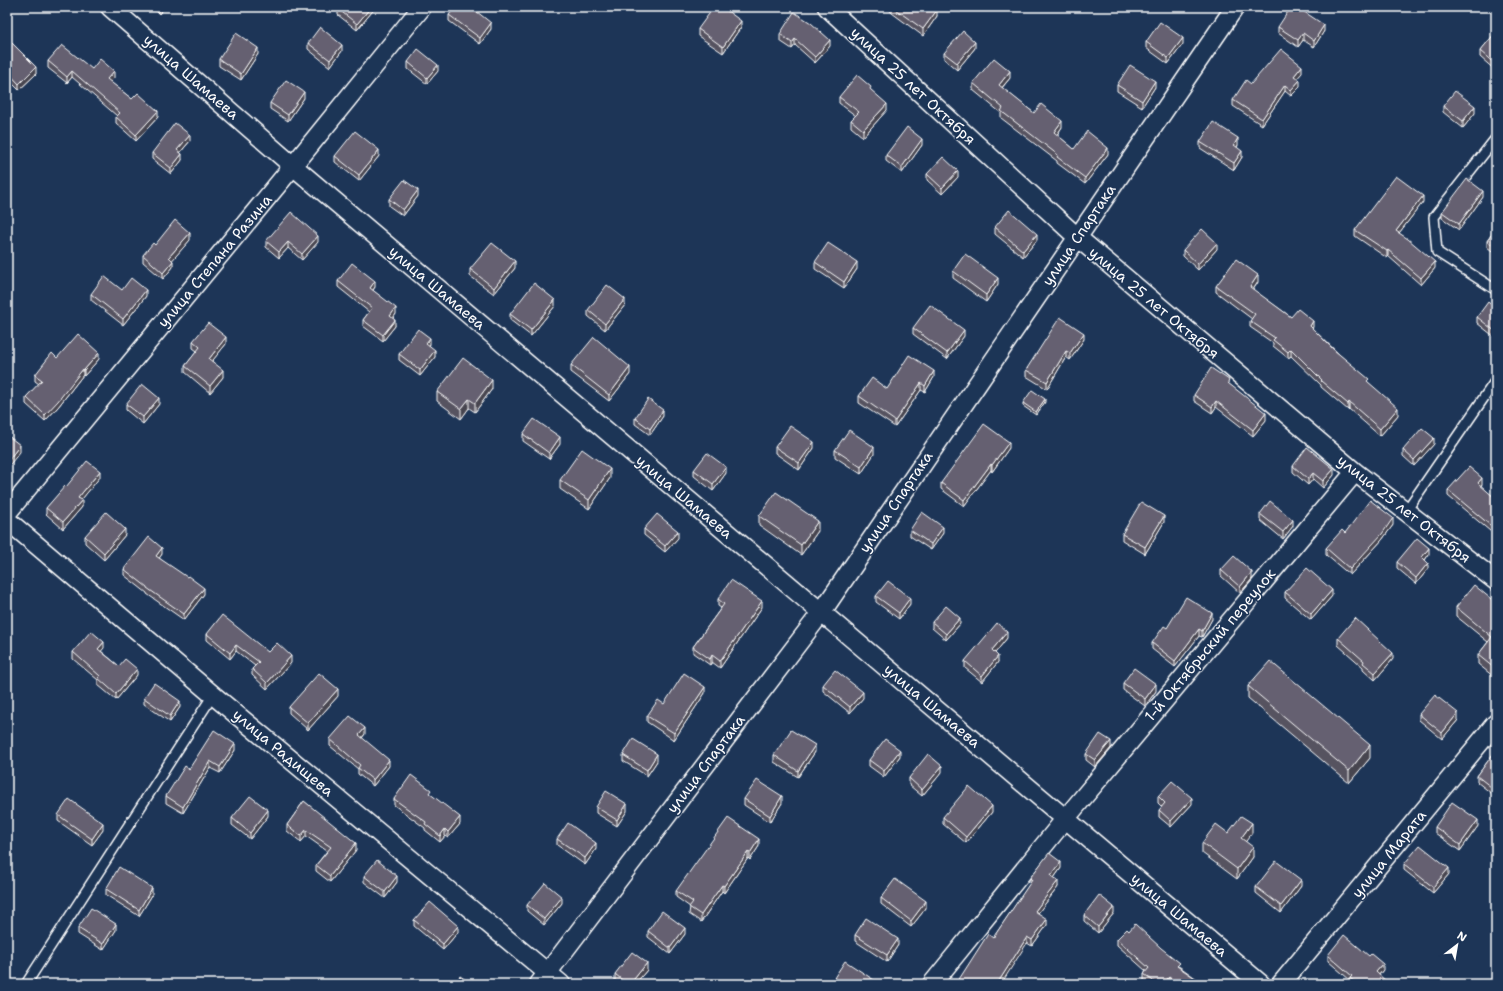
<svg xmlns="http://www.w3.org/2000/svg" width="1503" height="991" viewBox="0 0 1503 991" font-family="'Shantell Sans',sans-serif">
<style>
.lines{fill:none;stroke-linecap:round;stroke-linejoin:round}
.service-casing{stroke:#fff;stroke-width:12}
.minor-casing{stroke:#fff;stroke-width:21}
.service{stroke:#1d3557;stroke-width:9}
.minor{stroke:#1d3557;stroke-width:18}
.wall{fill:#575361;stroke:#fff}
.shaded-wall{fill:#47444f;stroke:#fff}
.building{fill:#656171;stroke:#fff}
.labels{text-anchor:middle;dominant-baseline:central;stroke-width:3;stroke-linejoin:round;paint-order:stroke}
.street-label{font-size:15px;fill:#fff;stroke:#1d3557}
</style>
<rect width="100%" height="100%" fill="#1d3557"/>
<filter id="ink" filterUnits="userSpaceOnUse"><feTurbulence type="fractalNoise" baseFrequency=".025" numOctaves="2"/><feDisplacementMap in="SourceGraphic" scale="8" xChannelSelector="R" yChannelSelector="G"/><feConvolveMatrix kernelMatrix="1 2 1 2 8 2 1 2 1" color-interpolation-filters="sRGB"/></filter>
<g filter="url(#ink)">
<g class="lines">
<defs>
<path id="service" d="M1496,138L1434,217L1437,252L1496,290
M1406,511L1496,380
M26,984L213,695"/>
<path id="minor" d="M110,7L293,166L1261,984
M827,7L1077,237L1355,472L1496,581
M7,513L293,166L422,7
M7,520L213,695L561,984
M539,984L821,613L1235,7
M932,984L1066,818L1355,472
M1281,984L1496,723"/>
</defs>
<use href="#service" class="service-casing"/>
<use href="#minor" class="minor-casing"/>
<use href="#service" class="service"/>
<use href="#minor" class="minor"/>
</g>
<path class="wall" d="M152,7H166L159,14Z
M376,7L357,30L338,15V9Z
M887,7H933L937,16L923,36L892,13Z
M1142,7H1148L1146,10Z
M449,15L491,29L480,44L449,21Z
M741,27L723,53L698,36V29Z
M1278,27L1324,31L1314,47L1303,40L1298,47L1278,33Z
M1496,32V71L1480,57V51Z
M780,34L830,46L815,63L795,45L792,49L780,41Z
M7,38L36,74L19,90L7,78Z
M1146,42L1183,44L1168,64L1146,48Z
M308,43L342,51L330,67L308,49Z
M975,48L957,70L944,59V53Z
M258,54L241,80L219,66V59Z
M48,61L92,69L114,78L110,82L132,99L158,117L136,141L116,123V117L117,116L72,77L67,83L48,68Z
M408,62L438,71L427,84L408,69Z
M1302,73L1297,78L1300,87L1291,96L1285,91L1262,125L1233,106V100Z
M1010,78L1002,88L1034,113L1062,127L1057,135L1074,149L1108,154L1085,184L1057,163V161L1001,118V113L973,90V83Z
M1117,85L1155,87L1142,107L1117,91Z
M871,90L887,110L863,137L851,127V120L856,116L839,103V97Z
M304,98L288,121L270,109V103Z
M1443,106L1475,113L1463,128L1443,112Z
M190,141L180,153L182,160L171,174L152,159V153Z
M1200,142L1238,145L1237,147L1242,157L1234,170L1200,148Z
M922,145L902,173L886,161V155Z
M335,156H379L359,181L335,162Z
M927,174L958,177L942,194L927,180Z
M418,196L403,216L389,206V199Z
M1483,197L1459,230L1442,218V212Z
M1423,202L1399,233L1435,268L1421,285L1388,256L1387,258L1355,236V230Z
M995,227L1037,240L1023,257L995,234Z
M1496,228V254L1487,247V241Z
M190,240L172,260L173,267L163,279L143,262V255L155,245Z
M266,241L318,242L302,260L288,248L279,258L266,247Z
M1217,249L1198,270L1183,256V250Z
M815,262L857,269L844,288L815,269Z
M515,268L494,294L470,276V269Z
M953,271L998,284L986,302L953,278Z
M338,281L375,287L373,290L396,314L393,318L395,326L383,341L363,326V320L369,312L338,287Z
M1258,282L1253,290L1291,317L1313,327L1312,328L1369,383L1398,415L1380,436L1349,409L1348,410L1321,387V385L1291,356L1288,358L1273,346V343L1250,327V321L1252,319L1216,292V286Z
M122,290L146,296L123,325L91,300V294Z
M625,305L605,330L588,316V310Z
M555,306L531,336L510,320V314Z
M1496,309V338L1477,323V317Z
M913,328L964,336L947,359L913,334Z
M1084,339L1070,360L1066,357L1047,389L1026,376V370Z
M193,341L226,344L212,361L223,377L210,393L185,372V366L197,351L193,348Z
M430,344L429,346L435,357L420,376L399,360V354Z
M57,358L99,359L84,376L83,375L58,407L45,421L26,404V397L39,384L35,381V375Z
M571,365L630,374L609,401L571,372Z
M934,377L925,392L921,390L895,427L859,403V396Z
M1229,384L1266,420L1253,436L1216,407L1212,413L1194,401V395Z
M492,389L475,412L469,408L461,419L437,401V392Z
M1045,402L1036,415L1023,406V403Z
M126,404H159L143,424L126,410Z
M663,416L650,435L635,424V418Z
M523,434L560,444L549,459L523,441Z
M1434,444L1414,466L1403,456V450Z
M775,447L814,448L799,470L775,453Z
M1009,448L992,472L991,470L964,506L941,489V483Z
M835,450L874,454L861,474L835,457Z
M1293,466L1334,475L1323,488L1313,479L1308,485L1293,472Z
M694,470L726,473L713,491L694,476Z
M100,477L81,500L82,507L63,529L46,514V508L66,487Z
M610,478L589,509L560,489V480Z
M1482,484L1481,486L1496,499V536L1448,496V490Z
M1260,514L1293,526L1283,539L1260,520Z
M759,516L818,531L801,555L759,525Z
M1164,522L1145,554L1122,540V534Z
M1393,525L1382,540L1350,575L1326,555V548L1345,533Z
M644,529L678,538L665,552L644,535Z
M910,530L943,533L931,550L910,536Z
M125,535L104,560L85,543V536Z
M162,554L159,558L204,594L184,620L147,594V593L124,575V569Z
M1429,554L1425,560L1428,569L1416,584L1397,568V562Z
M1221,570L1252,579L1240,593L1221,576Z
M1285,592L1332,596L1311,620L1285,598Z
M876,596L910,604L899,619L876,602Z
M718,599L762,607L720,668L712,662L710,665L693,653V647L721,608L718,606Z
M1496,603V675L1494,677L1478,664V655L1488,642L1456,616V607Z
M1212,619L1202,637L1199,636L1175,667L1152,649V643L1167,628Z
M932,622L960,624L946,640L932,628Z
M207,634L268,652L291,663L267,689L252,675V669L255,666L236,651L230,659L207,640Z
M1007,638L995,653L998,662L982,682L965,668V661Z
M1338,638L1393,659L1375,680L1363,669V667L1338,645Z
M104,648L101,651L119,666L137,675L116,700L98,685V680L73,659V652Z
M1123,683L1156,691L1145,706L1123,690Z
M823,685L863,698L850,713L823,691Z
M1248,686L1370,758L1349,783L1248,698Z
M705,693L674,740L647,722V716L664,704Z
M338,696L308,730L289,713V707Z
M144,698L180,707L170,722L144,704Z
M1419,714L1458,720L1442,739L1419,720Z
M365,734L362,738L389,766L373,786L358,774V769L330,746V739Z
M1111,748L1095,767L1086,760V754Z
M235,750L220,773L210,768L183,813L166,803V796L189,769Z
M1496,750V797L1477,782V776Z
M815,752L798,777L774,762V755Z
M623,755L657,761L647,776L623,761Z
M900,756L884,777L869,766V760Z
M942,772L922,796L909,785V778Z
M431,795L460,824L448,838L445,836L440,842L425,830V828L394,805V799Z
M1158,796L1192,804L1171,827L1159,817V810L1162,807L1158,803Z
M744,799L782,803L770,822L744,805Z
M304,801L356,850L330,882L316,871V865L327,851L306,836L301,842L287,831V825Z
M596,807L627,811L617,826L596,813Z
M992,812L966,843L943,824V817Z
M58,815L103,830L92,845L58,821Z
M268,816L250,839L232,825V818Z
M1478,826L1460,851L1435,833V827Z
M1228,833H1252L1245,841L1253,857L1237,879L1202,853V843Z
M557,839L596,849L585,865L557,845Z
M759,846L750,860L748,858L724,893L722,891L701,922L689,914L690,907L676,897V891Z
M1404,864L1449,874L1433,893L1404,870Z
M1061,868L1054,878L1058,887L1038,913L1047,925L1032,946L1027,943L993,938L1030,884V878Z
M364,876L397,882L385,898L364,882Z
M1301,886L1281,913L1256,893V887Z
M106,889L152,895L139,916L106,895Z
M881,898L926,908L911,927L881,904Z
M562,903L544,925L527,911V905Z
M1114,913L1098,933L1084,921V915Z
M414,920L458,932L443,950L414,926Z
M78,928L116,930L103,950L78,934Z
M648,931L685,934L670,954L648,937Z
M855,935L898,945L887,962L855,941Z
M1117,939L1180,967L1204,984H1148L1144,981V974L1146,971L1117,945Z
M1328,955L1383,970L1379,975L1388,984H1350V980L1328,961Z
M647,970L635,984H619L615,981V974Z
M834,978L874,984H834Z"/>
<path class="shaded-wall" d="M159,7H166L159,14Z
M371,7H376L357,30V24Z
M937,10V16L923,36V29Z
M741,21V27L723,53V47Z
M491,23V29L480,44V38Z
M1324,25V31L1314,47V41Z
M1303,33V40L1298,47V40Z
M1183,38V44L1168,64V58Z
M795,39V45L792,49V43Z
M830,40V46L815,63V57Z
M975,42V48L957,70V63Z
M342,45V51L330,67V60Z
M258,48V54L241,80V74Z
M438,65V71L427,84V78Z
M1302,66V73L1294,82V76Z
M36,67V74L19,90V84Z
M72,71V77L67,83V77Z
M114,71V78L107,85V79Z
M1010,71V78L999,91V85Z
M1300,80V87L1291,96V90Z
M1155,81V87L1142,107V101Z
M1285,85V91L1262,125V119Z
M304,92V98L288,121V115Z
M887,104V110L863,137V130Z
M1475,106V113L1463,128V121Z
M158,111V117L136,141V135Z
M1062,121V127L1054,139V132Z
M190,135V141L177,156V150Z
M1238,138V145L1234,152V145Z
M922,139V145L902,173V167Z
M1108,148V154L1085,184V178Z
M379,150V156L359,181V175Z
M1242,151V157L1234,170V163Z
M182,154V160L171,174V168Z
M958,171V177L942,194V188Z
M418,190V196L403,216V210Z
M1483,191V197L1459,230V224Z
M1423,196V202L1396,237V231Z
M190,233V240L169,264V257Z
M1037,234V240L1023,257V251Z
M318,236V242L302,260V254Z
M288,242V248L279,258V252Z
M1217,243V249L1198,270V264Z
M1388,250V256L1387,258V251Z
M173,261V267L163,279V273Z
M515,261V268L494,294V288Z
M857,262V269L844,288V282Z
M1435,262V268L1421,285V278Z
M1258,275V282L1250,294V287Z
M998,278V284L986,302V295Z
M375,281V287L370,294V288Z
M146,290V296L123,325V319Z
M625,299V305L605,330V324Z
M555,300V306L531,336V330Z
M396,308V314L390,322V316Z
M395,320V326L383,341V335Z
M1313,321V327L1310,332V326Z
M964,330V336L947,359V353Z
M1084,333V339L1070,360V353Z
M226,337V344L209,365V359Z
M430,338V344L426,350V343Z
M1291,349V356L1288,358V352Z
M435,350V357L420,376V370Z
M1066,351V357L1047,389V382Z
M99,353V359L84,376V370Z
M630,367V374L609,401V395Z
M83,369V375L58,407L45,421V415Z
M223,370V377L210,393V386Z
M934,371V377L925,392V386Z
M492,380V389L475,412V403Z
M921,383V390L895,427V421Z
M159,398V404L143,424V417Z
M469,399V408L461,419V409Z
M1045,399V402L1036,415V412Z
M1216,401V407L1212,413V407Z
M1349,402V409L1348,410V404Z
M1398,408V415L1380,436V429Z
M663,410V416L650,435V429Z
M1266,413V420L1253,436V430Z
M560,437V444L549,459V453Z
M1434,438V444L1414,466V460Z
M814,442V448L799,470V463Z
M1009,442V448L992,472V465Z
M20,445V452L7,468V462Z
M874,447V454L861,474V467Z
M991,464V470L964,506V500Z
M726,467V473L713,491V484Z
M610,469V478L589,509V500Z
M1334,469V475L1323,488V481Z
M100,471V477L78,504V498Z
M1313,473V479L1308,485V479Z
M1482,478V484L1478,489V483Z
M82,500V507L63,529V522Z
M1164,516V522L1145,554V547Z
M1393,518V525L1382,540L1350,575V569Z
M1293,520V526L1283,539V532Z
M818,521V531L801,555V545Z
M943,527V533L931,550V544Z
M125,529V535L104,560V553Z
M678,531V538L665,552V546Z
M162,548V554L156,563V556Z
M1429,548V554L1422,564V557Z
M1428,563V569L1416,584V578Z
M1252,572V579L1240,593V587Z
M204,588V594L184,620V614Z
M1332,590V596L1311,620V614Z
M910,598V604L899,619V613Z
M762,601V607L720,668V661Z
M1212,613V619L1202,637V631Z
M960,618V624L946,640V634Z
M1199,629V636L1175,667V661Z
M1007,632V638L992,657V650Z
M104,642V648L98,655V649Z
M236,645V651L230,659V653Z
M1393,653V659L1375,680V673Z
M712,655V662L710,665V659Z
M291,656V663L267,689V683Z
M998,656V662L982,682V676Z
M1496,666V675L1494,677V668Z
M137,669V675L116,700V694Z
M1156,684V691L1145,706V699Z
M705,687V693L674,740V733Z
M338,689V696L308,730V723Z
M863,692V698L850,713V707Z
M180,701V707L170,722V716Z
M1458,713V720L1442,739V733Z
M365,728V734L359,741V735Z
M1111,741V748L1095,767V760Z
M235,744V750L220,773V767Z
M815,745V752L798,777V771Z
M1370,745V758L1349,783V771Z
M900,750V756L884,777V771Z
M657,754V761L647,776V770Z
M389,760V766L373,786V780Z
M210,761V768L183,813V807Z
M942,766V772L922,796V790Z
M782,796V803L770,822V816Z
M1192,798V804L1171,827V821Z
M627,804V811L617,826V820Z
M992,806V812L966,843V837Z
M268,810V816L250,839V833Z
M460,817V824L448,838V832Z
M1478,820V826L1460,851V845Z
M103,823V830L92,845V839Z
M1252,823V833L1241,848V838Z
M445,829V836L440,842V836Z
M306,830V836L301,842V836Z
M759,839V846L750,860V853Z
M356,843V850L330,882V876Z
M596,843V849L585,865V858Z
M1253,847V857L1237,879V869Z
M748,852V858L724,893V886Z
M1061,862V868L1051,882V876Z
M1449,868V874L1433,893V887Z
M397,876V882L385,898V892Z
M1301,880V886L1281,913V906Z
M1058,881V887L1035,917V911Z
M722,885V891L701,922V915Z
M152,888V895L139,916V910Z
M562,897V903L544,925V919Z
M926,901V908L911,927V921Z
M1114,907V913L1098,933V927Z
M1047,919V925L1032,946V940Z
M116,924V930L103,950V944Z
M458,926V932L443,950V944Z
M685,928V934L670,954V948Z
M1027,937V943L1001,984H997Z
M898,939V945L887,962V955Z
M647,963V970L635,984H630Z
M1383,964V970L1376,978V972Z
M12,975V981L10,984H7Z
M1169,977V984H1163Z"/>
<path class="building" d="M339,7H371L357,24L338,9Z
M455,7H471L491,23L480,38L449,15Z
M714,7H722L741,21L723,47L698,29Z
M892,7H933L937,10L923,29Z
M1291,7H1297L1324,25L1314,41L1303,33L1298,40L1278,27Z
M794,12L811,23L830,40L815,57L795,39L792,43L780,34Z
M1160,22L1183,38L1168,58L1146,42Z
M320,27L342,45L330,60L308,43Z
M963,31L975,42L957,63L944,53Z
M1496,32V65L1480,51Z
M236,33L258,48L241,74L219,59Z
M7,38L36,67L19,84L7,71Z
M62,45L92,69L100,59L114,71L107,79L132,99L138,93L158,111L136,135L116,117L120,113L72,71L67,77L48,61Z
M418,49L438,65L427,78L408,62Z
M1281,49L1302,66L1294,76L1300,80L1291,90L1285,85L1262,119L1233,100L1246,80L1251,84Z
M994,58L1010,71L999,85L1034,113L1041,104L1062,121L1054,132L1074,149L1087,131L1108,148L1085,178L1057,157L1058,155L1001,111L1003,108L973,83Z
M1130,65L1155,81L1142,101L1117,85Z
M857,75L871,87L870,89L887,104L863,130L851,120L859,112L839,97Z
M286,80L304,92L288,115L270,103Z
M1455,91L1475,106L1463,121L1443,106Z
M1213,122L1238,138L1234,145L1242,151L1234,163L1200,142Z
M175,123L190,135L177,150L182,154L171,168L152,153Z
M907,127L922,139L902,167L886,155Z
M355,131L379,150L359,175L335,156Z
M943,157L958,171L942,188L927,174Z
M1396,176L1423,196L1396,231L1408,239L1435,262L1421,278L1388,250L1387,251L1355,230Z
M1467,179L1483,191L1459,224L1442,212Z
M404,180L418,190L403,210L389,199Z
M1009,210L1037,234L1023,251L995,227Z
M291,212L318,236L302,254L288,242L279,252L266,241Z
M175,220L190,233L169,257L173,261L163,273L143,255L153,243L155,245Z
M1496,228V248L1487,241Z
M1202,229L1217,243L1198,264L1183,250Z
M492,243L515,261L494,288L470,269Z
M828,243L857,262L844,282L815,262Z
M965,254L998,278L986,295L953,271Z
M1236,259L1258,275L1250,287L1291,317L1298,309L1313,321L1310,326L1334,350L1369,379L1367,381L1398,408L1380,429L1349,402L1348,404L1321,381L1322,380L1291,349L1288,352L1273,340L1275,338L1250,321L1255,314L1216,286Z
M352,263L375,281L370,288L396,308L390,316L395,320L383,335L363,320L372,308L338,281Z
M104,276L122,290L131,278L146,290L123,319L91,294Z
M534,283L555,300L531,330L510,314Z
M607,285L625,299L605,324L588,310Z
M1488,302L1496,309V332L1477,317Z
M930,305L964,330L947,353L913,328Z
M1060,317L1084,333L1070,353L1066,351L1047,382L1026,370Z
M208,323L226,337L209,359L223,370L210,386L185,366L200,347L193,341Z
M418,329L430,338L426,343L435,350L420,370L399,354Z
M78,334L99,353L84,370L83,369L58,401L45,415L26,397L42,380L35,375L52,353L57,358Z
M594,337L630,367L609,395L571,365Z
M909,355L934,371L925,386L921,383L895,421L859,396L872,378L887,389Z
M463,358L492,380L475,403L469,399L461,409L437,392Z
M1211,368L1229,380L1228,383L1266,413L1253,430L1216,401L1212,407L1194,395Z
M142,384L159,398L143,417L126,404Z
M1032,390L1045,399L1036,412L1023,403Z
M648,399L663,410L650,429L635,418Z
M534,419L560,437L549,453L523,434Z
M984,424L1009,442L992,465L991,464L964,500L941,483Z
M790,426L814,442L799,463L775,447Z
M1422,428L1434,438L1414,460L1403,450Z
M849,430L874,447L861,467L835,450Z
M7,435L20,445L7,462Z
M1307,447L1334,469L1323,481L1313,473L1308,479L1293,466Z
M582,449L610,469L589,500L560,480Z
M707,453L726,467L713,484L694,470Z
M87,461L100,471L78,498L82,500L63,522L46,508L65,486L66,487Z
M1469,467L1482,478L1478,483L1496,499V530L1448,490Z
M776,492L818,521L801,545L759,516Z
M1370,500L1393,518L1382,534L1350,569L1326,548L1342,530L1345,533Z
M1270,501L1293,520L1283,532L1260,514Z
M1141,502L1164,516L1145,547L1122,534Z
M106,512L125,529L104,553L85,536Z
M922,512L943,527L931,544L910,530Z
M657,514L678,531L665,546L644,529Z
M149,537L162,548L156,556L187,577L188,576L204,588L184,614L147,588V587L124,569Z
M1417,538L1429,548L1422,557L1428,563L1416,578L1397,562Z
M1234,556L1252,572L1240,587L1221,570Z
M1307,568L1332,590L1311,614L1285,592Z
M731,580L762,601L720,661L712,655L710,659L693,647L724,604L718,599Z
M888,581L910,598L899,613L876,596Z
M1474,585L1496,603V666L1494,668L1478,655L1492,637L1456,607Z
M1186,597L1212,613L1202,631L1199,629L1175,661L1152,643L1164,626L1167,628Z
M946,606L960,618L946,634L932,622Z
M222,615L268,652L277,643L291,656L267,683L252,669L259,662L236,645L230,653L207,634Z
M1355,618L1393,653L1375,673L1363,663L1364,661L1338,638Z
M997,623L1007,632L992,650L998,656L982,676L965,661Z
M91,631L104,642L98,649L119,666L125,659L137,669L116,694L98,678L100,676L73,652Z
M1270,661L1370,745L1349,771L1248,686Z
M1134,668L1156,684L1145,699L1123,683Z
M835,670L863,692L850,707L823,685Z
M319,673L338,689L308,723L289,707Z
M684,673L705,687L674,733L647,716L658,700L664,704Z
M154,683L180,701L170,716L144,698Z
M1435,695L1458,713L1442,733L1419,714Z
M350,716L365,728L359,735L389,760L373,780L358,768L360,765L330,739Z
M214,730L235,744L220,767L210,761L183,807L166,796L185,766L189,769Z
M791,730L815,745L798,771L774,755Z
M1100,734L1111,741L1095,760L1086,754Z
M633,739L657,754L647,770L623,755Z
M885,739L900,750L884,771L869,760Z
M1496,750V791L1477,776Z
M928,754L942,766L922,790L909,778Z
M411,775L431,790L429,793L460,817L448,832L445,829L440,836L425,824L426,822L394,799Z
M757,780L782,796L770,816L744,799Z
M1172,781L1192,798L1171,821L1159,810L1165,803L1158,796Z
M969,786L992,806L966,837L943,817Z
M606,791L627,804L617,820L596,807Z
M250,796L268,810L250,833L232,818Z
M69,799L103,823L92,839L58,815Z
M304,801L356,843L330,876L316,865L331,847L306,830L301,836L287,825Z
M1452,802L1478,820L1460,845L1435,827Z
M1241,816L1252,823L1241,838L1253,847L1237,869L1202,843L1216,824L1228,833Z
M728,818L759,839L750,853L748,852L724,886L722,885L701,915L689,907L693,902L676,891Z
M568,823L596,843L585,858L557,839Z
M1420,845L1449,868L1433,887L1404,864Z
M1049,853L1061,862L1051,876L1058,881L1035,911L1047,919L1032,940L1027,937L997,984H956L988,934L993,938L1032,880L1030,878Z
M377,860L397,876L385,892L364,876Z
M1276,861L1301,880L1281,906L1256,887Z
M119,867L152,888L139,910L106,889Z
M895,879L926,901L911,921L881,898Z
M545,883L562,897L544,919L527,905Z
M1099,895L1114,907L1098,927L1084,915Z
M430,902L458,926L443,944L414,920Z
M91,908L116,924L103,944L78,928Z
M662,911L685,928L670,948L648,931Z
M866,918L898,939L887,955L855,935Z
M1135,924L1161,948L1180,963L1177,966L1204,984H1178L1169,977L1163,984H1157L1144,974L1149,968L1117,939L1127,929L1129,931Z
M1344,935L1369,956L1371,954L1383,964L1376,972L1388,983L1387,984H1357L1350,978L1352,976L1328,955Z
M632,952L647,963L630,984H627L615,974Z
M845,961L874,980L871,984H843L834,978Z
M7,972L12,975L7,984Z
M460,976L472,984H454Z"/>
</g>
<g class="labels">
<g class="street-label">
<text transform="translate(191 77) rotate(41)">улица Шамаева</text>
<text transform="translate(913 86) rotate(43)">улица 25 лет Октября</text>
<text transform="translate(1079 235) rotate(-56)">улица Спартака</text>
<text transform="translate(215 261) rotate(-50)">улица Степана Разина</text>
<text transform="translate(437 288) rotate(40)">улица Шамаева</text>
<text transform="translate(1154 303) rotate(40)">улица 25 лет Октября</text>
<text transform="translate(684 497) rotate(40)">улица Шамаева</text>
<text transform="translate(896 502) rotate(-56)">улица Спартака</text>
<text transform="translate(1404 509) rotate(38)">улица 25 лет Октября</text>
<text transform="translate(1210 645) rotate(-50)">1-й Октябрьский переулок</text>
<text transform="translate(932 706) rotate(40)">улица Шамаева</text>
<text transform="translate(283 753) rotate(40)">улица Радищева</text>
<text transform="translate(706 764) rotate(-53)">улица Спартака</text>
<text transform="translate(1389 854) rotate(-51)">улица Марата</text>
<text transform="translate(1179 915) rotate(40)">улица Шамаева</text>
</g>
</g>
<rect width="1503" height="991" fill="none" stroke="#1d3557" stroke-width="24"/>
<rect x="12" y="12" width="1479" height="967" fill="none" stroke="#fff" stroke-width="1.5" filter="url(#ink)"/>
<g transform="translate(1457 945) rotate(31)" stroke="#1d3557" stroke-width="3" paint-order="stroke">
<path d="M0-3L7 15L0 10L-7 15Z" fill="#ffffff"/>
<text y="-6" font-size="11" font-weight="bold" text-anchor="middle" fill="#ffffff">N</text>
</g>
</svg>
